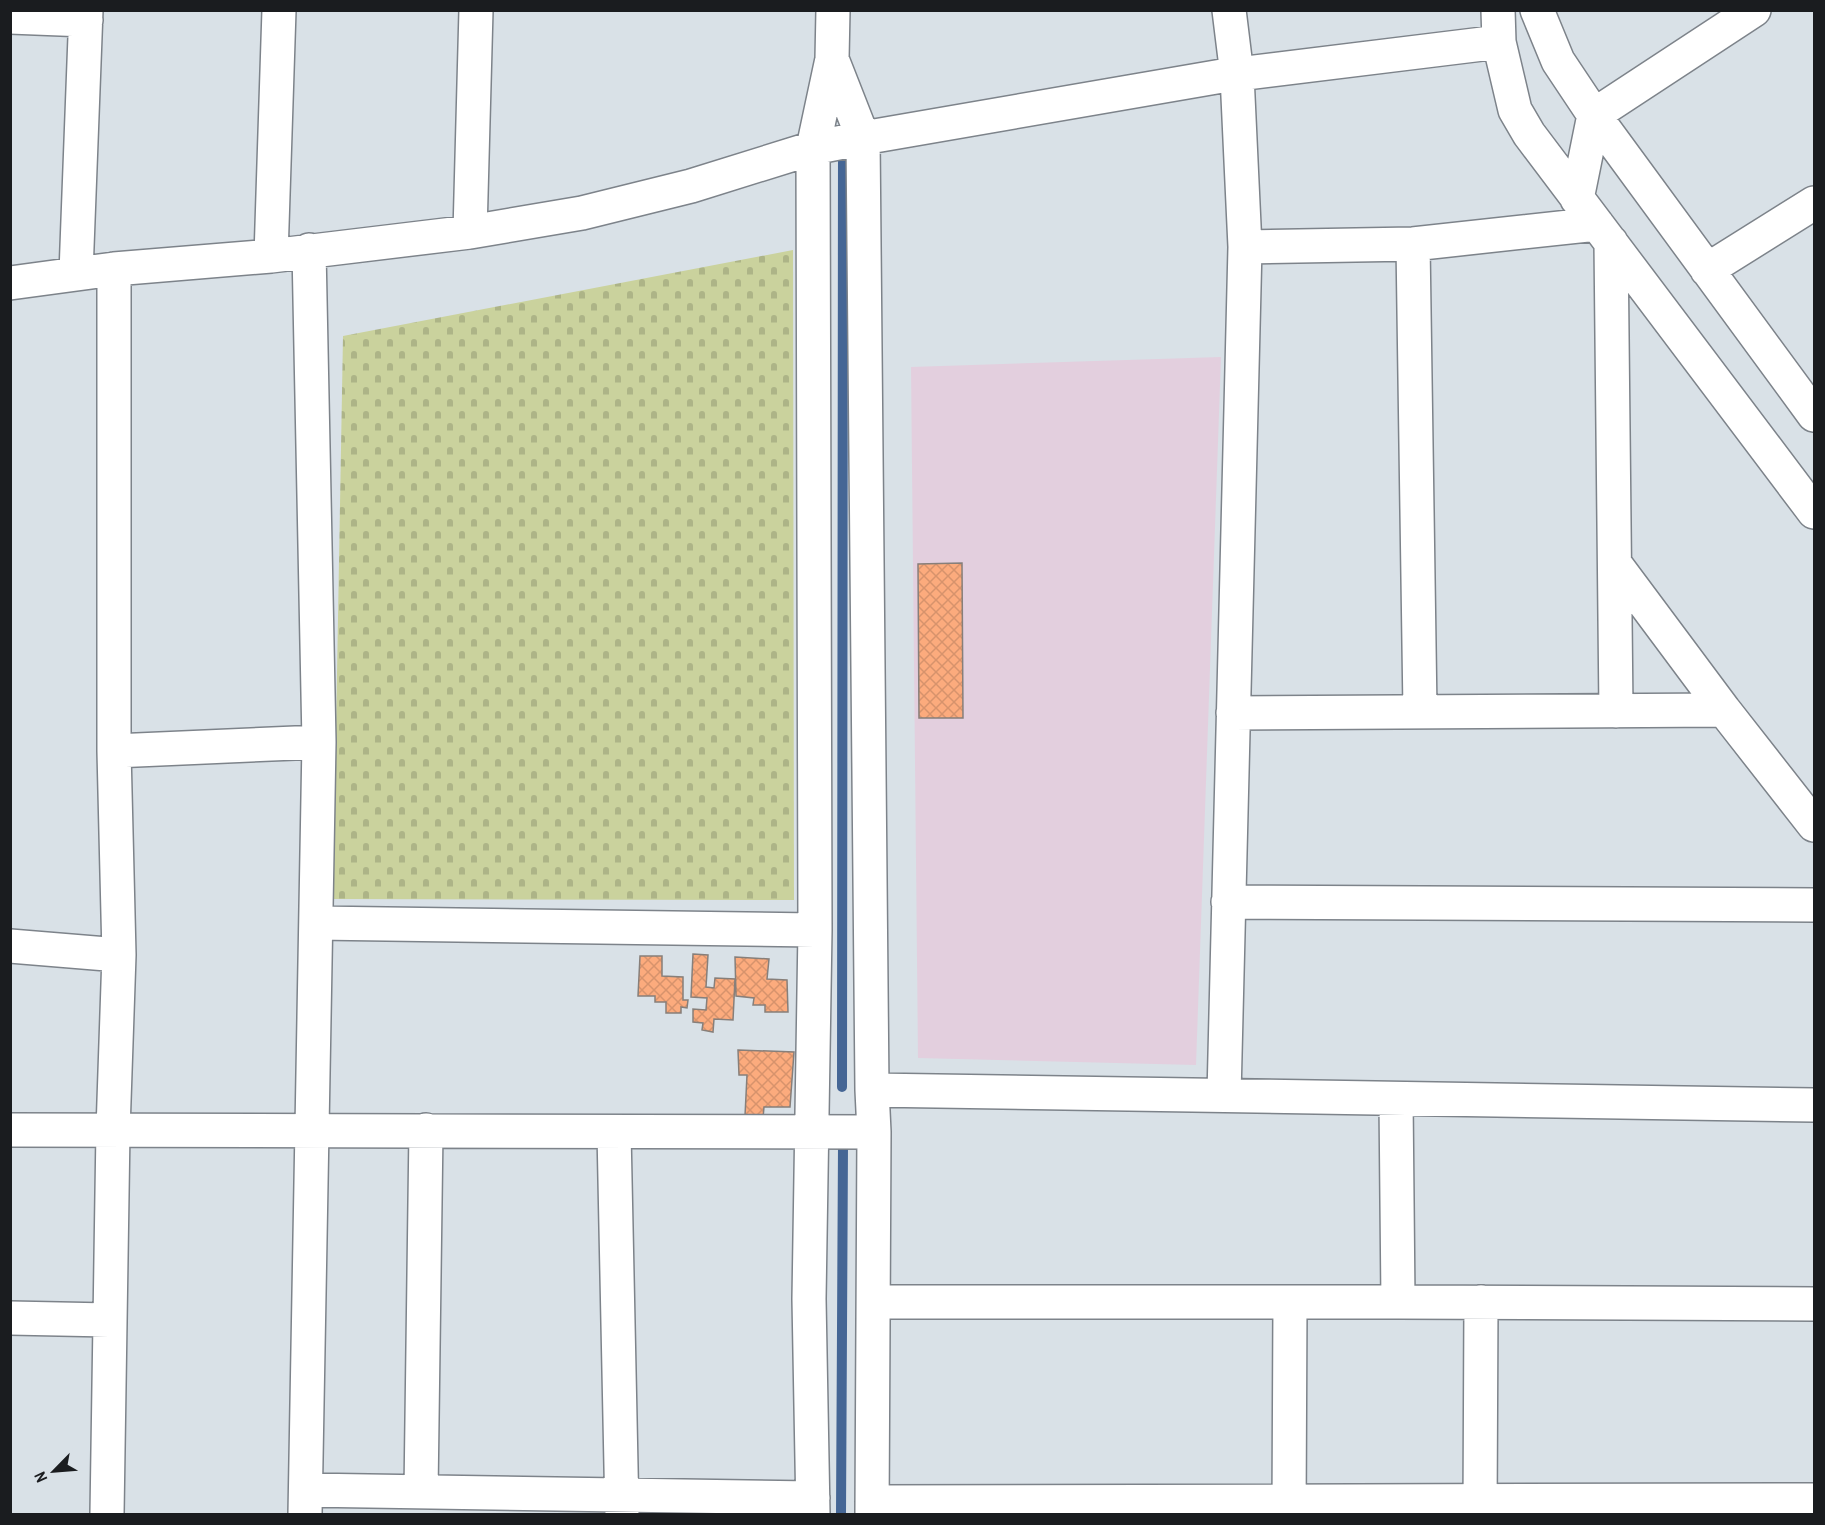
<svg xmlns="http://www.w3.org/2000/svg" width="1825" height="1525" viewBox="0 0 1825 1525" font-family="'Archivo Narrow',sans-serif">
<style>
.education{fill:#e3cfde}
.cemetery{fill:url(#cemetery-stones)}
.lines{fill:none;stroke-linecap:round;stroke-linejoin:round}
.stream{stroke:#456695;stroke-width:10}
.building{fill:url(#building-cross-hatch);stroke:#877f7a;stroke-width:1.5}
.minor-casing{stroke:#7d838a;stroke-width:36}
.minor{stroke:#fff;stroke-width:33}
</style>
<defs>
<pattern id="cemetery-stones" width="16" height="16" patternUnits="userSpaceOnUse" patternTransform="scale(1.5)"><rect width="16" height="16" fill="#cad29d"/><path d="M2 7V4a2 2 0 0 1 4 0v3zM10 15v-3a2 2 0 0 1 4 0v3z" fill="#adb487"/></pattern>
<pattern id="building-cross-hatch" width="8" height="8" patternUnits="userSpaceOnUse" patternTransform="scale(1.5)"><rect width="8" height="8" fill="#fcab7d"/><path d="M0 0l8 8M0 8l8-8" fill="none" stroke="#d7936c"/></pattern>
</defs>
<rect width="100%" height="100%" fill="#d9e1e7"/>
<path class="education" d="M1221,357L1196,1065L918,1058L911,367Z"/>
<path class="cemetery" d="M793,250L794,900L333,899L343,336Z"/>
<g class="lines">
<path class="stream" d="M842,1087L843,153
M841,1514L843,1145"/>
</g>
<path class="building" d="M962,563L963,718H919L918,564Z
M693,954L708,955L706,987L714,988L715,978L735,979L733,1020L714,1019L713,1032L702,1030L703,1023L693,1022V1009L706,1010L707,998L691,997Z
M640,956H662V976L683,977V1000H688L687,1008L681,1007V1013H666V1002H655V996H638Z
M735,957L769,959L767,979L787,980L788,1012H765V1005H753L754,998L736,996Z
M738,1050L794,1052L790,1107H764L763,1118L745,1116L747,1075H739Z"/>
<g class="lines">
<defs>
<path id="minor" d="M1498,10L1499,42L1515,110L1529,134L1814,512
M1537,10L1558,61L1594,115L1814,415
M10,17L86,20
M832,59L863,138L872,1090L874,1132L872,1514
M1577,199L1594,115L1754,10
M470,232L476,10
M1611,242L1616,711
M1413,244L1420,711
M1245,247L1413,244L1597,224
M271,256L279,10
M1707,270L1814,203
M76,273L86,10
M10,283L114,269L271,256L470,232L582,213L691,186L813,148L863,138L1222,76L1499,42
M1616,565L1724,710L1814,825
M1233,713L1724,710
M114,751L319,742
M1228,902L1814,905
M316,923L815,930
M10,946L119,955
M872,1090L1814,1105
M1224,1095L1245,247L1237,75L1229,10
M1396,1099L1398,1302
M10,1130L874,1132
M614,1132L622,1514
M874,1302H1398L1814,1304
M10,1318L109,1320
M306,1490L813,1498
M421,1492L426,1130
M872,1502L1814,1500
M107,1514L113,1130L119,955L114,751V269
M305,1514L319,742L309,250
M813,1514L809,1299L815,930L813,148L832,59L833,10
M1289,1514L1290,1302
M1480,1514L1481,1302"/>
</defs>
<use href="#minor" class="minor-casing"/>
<use href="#minor" class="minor"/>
</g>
<rect width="1825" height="1525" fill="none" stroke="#1a1c1f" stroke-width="24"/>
<g transform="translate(54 1471) rotate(245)" stroke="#d9e1e7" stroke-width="4.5" paint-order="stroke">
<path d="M0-4.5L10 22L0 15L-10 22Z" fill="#1a1c1f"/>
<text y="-9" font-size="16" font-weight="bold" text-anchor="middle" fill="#1a1c1f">N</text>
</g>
</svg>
